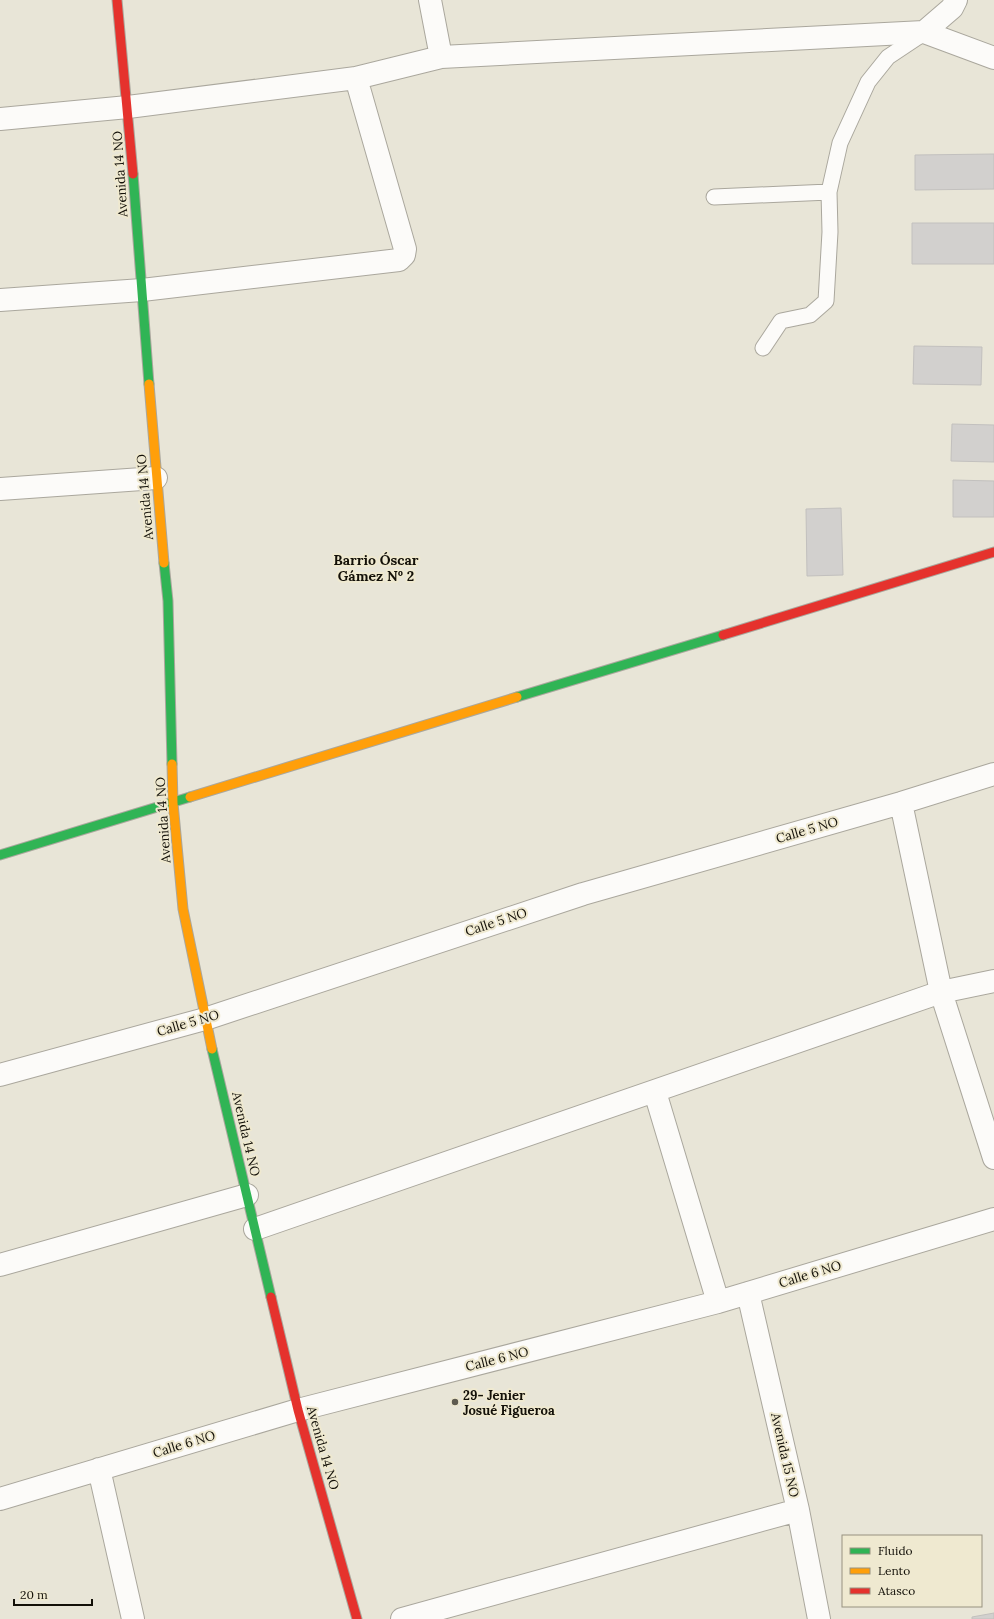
<svg xmlns="http://www.w3.org/2000/svg" width="994" height="1619" viewBox="0 0 994 1619" font-family="Lora,serif">
<style>
.building{fill:#d2d0ce;stroke:#c2c0be}
.lines{fill:none;stroke-linecap:round;stroke-linejoin:round}
.lane-casing{stroke:#aaa79d;stroke-width:17}
.street-casing{stroke:#aaa79d;stroke-width:24}
.fast-casing{stroke:#aaa79d;stroke-width:11}
.slow-casing{stroke:#aaa79d;stroke-width:11}
.jam-casing{stroke:#aaa79d;stroke-width:11}
.lane{stroke:#fcfbf9;stroke-width:15}
.street{stroke:#fcfbf9;stroke-width:22}
.fast{stroke:#30b455;stroke-width:9}
.slow{stroke:#ff9f0a;stroke-width:9}
.jam{stroke:#e5322d;stroke-width:9}
.poi-dot{fill:#5e5b50;stroke:#efe9d0;stroke-width:1.5}
.labels{text-anchor:middle;dominant-baseline:central;stroke-width:4;stroke-linejoin:round;paint-order:stroke}
.street-label{font-size:13px;fill:#131008;stroke:#efe9d0}
.poi-label{font-size:13px;font-weight:bold;fill:#131008;stroke:#efe9d0;text-anchor:start}
.neighbourhood-label{font-size:14px;font-weight:bold;fill:#131008;stroke:#efe9d0}
</style>
<rect width="100%" height="100%" fill="#e8e5d7"/>
<path class="building" d="M994,154V189L915,190V155Z
M912,223H994V264H912Z
M914,346L982,347L981,385L913,384Z
M952,424L994,425V462L951,461Z
M953,480L994,481V517H953Z
M841,508L843,575L807,576L806,509Z
M994,1613V1619H972V1617Z"/>
<g class="lines">
<defs>
<path id="lane" d="M714,197L829,192
M763,348L781,321L810,315L826,301L830,232L829,192L840,143L868,82L888,57L924,33"/>
<path id="street" d="M430,0L441,57
M924,32L952,8L956,0
M0,119L128,107L356,78L441,57L924,32L994,58
M0,300L142,290L399,260L404,255L405,249L356,78
M0,489L156,478
M901,803L941,992L994,1158
M0,1075L205,1019L583,894L901,803L994,774
M655,1092L718,1302
M255,1229L941,992L994,981
M0,1265L247,1195
M748,1293L798,1510L819,1619
M99,1469L133,1619
M0,1499L298,1410L718,1302L994,1219
M402,1619L798,1510"/>
<path id="fast" d="M133,174L149,384
M164,563L168,601L172,764
M517,697L723,635
M0,855L190,797
M212,1049L271,1297"/>
<path id="slow" d="M149,384L164,563
M172,764L173,803L183,909L212,1049
M190,797L517,697"/>
<path id="jam" d="M117,0L133,174
M723,635L994,552
M271,1297L298,1410L357,1619"/>
</defs>
<use href="#lane" class="lane-casing"/>
<use href="#street" class="street-casing"/>
<use href="#fast" class="fast-casing"/>
<use href="#slow" class="slow-casing"/>
<use href="#jam" class="jam-casing"/>
<use href="#lane" class="lane"/>
<use href="#street" class="street"/>
<use href="#fast" class="fast"/>
<use href="#slow" class="slow"/>
<use href="#jam" class="jam"/>
</g>
<circle class="poi-dot" cx="455" cy="1402" r="4"/>
<g class="labels">
<g class="street-label">
<text transform="translate(120 174) rotate(-94)">Avenida 14 NO</text>
<text transform="translate(145 497) rotate(-95)">Avenida 14 NO</text>
<text transform="translate(163 820) rotate(-94)">Avenida 14 NO</text>
<text transform="translate(807 830) rotate(-16)">Calle 5 NO</text>
<text transform="translate(496 922) rotate(-18)">Calle 5 NO</text>
<text transform="translate(188 1023) rotate(-16)">Calle 5 NO</text>
<text transform="translate(246 1134) rotate(77)">Avenida 14 NO</text>
<text transform="translate(810 1274) rotate(-17)">Calle 6 NO</text>
<text transform="translate(497 1359) rotate(-14)">Calle 6 NO</text>
<text transform="translate(184 1444) rotate(-17)">Calle 6 NO</text>
<text transform="translate(323 1448) rotate(74)">Avenida 14 NO</text>
<text transform="translate(785 1455) rotate(77)">Avenida 15 NO</text>
</g>
<g class="poi-label">
<text x="463" y="1395">29- Jenier<tspan x="463" dy="15">Josué Figueroa</tspan></text>
</g>
<g class="neighbourhood-label">
<text x="376" y="560">Barrio Óscar<tspan x="376" dy="16">Gámez Nº 2</tspan></text>
</g>
</g>
<rect x="842" y="1535" width="140" height="72" fill="#efe9d0" stroke="#979280"/>
<rect x="850" y="1548" width="20" height="6" fill="#30b455" stroke="#979280"/>
<text x="878" y="1555" font-size="12" fill="#131008">Fluido</text>
<rect x="850" y="1568" width="20" height="6" fill="#ff9f0a" stroke="#979280"/>
<text x="878" y="1575" font-size="12" fill="#131008">Lento</text>
<rect x="850" y="1588" width="20" height="6" fill="#e5322d" stroke="#979280"/>
<text x="878" y="1595" font-size="12" fill="#131008">Atasco</text>
<path d="M14 1599v6h78v-6" fill="none" stroke="#131008" stroke-width="2"/>
<text x="20" y="1599" font-size="12" fill="#131008" stroke="#efe9d0" stroke-width="3" paint-order="stroke">20 m</text>
</svg>
